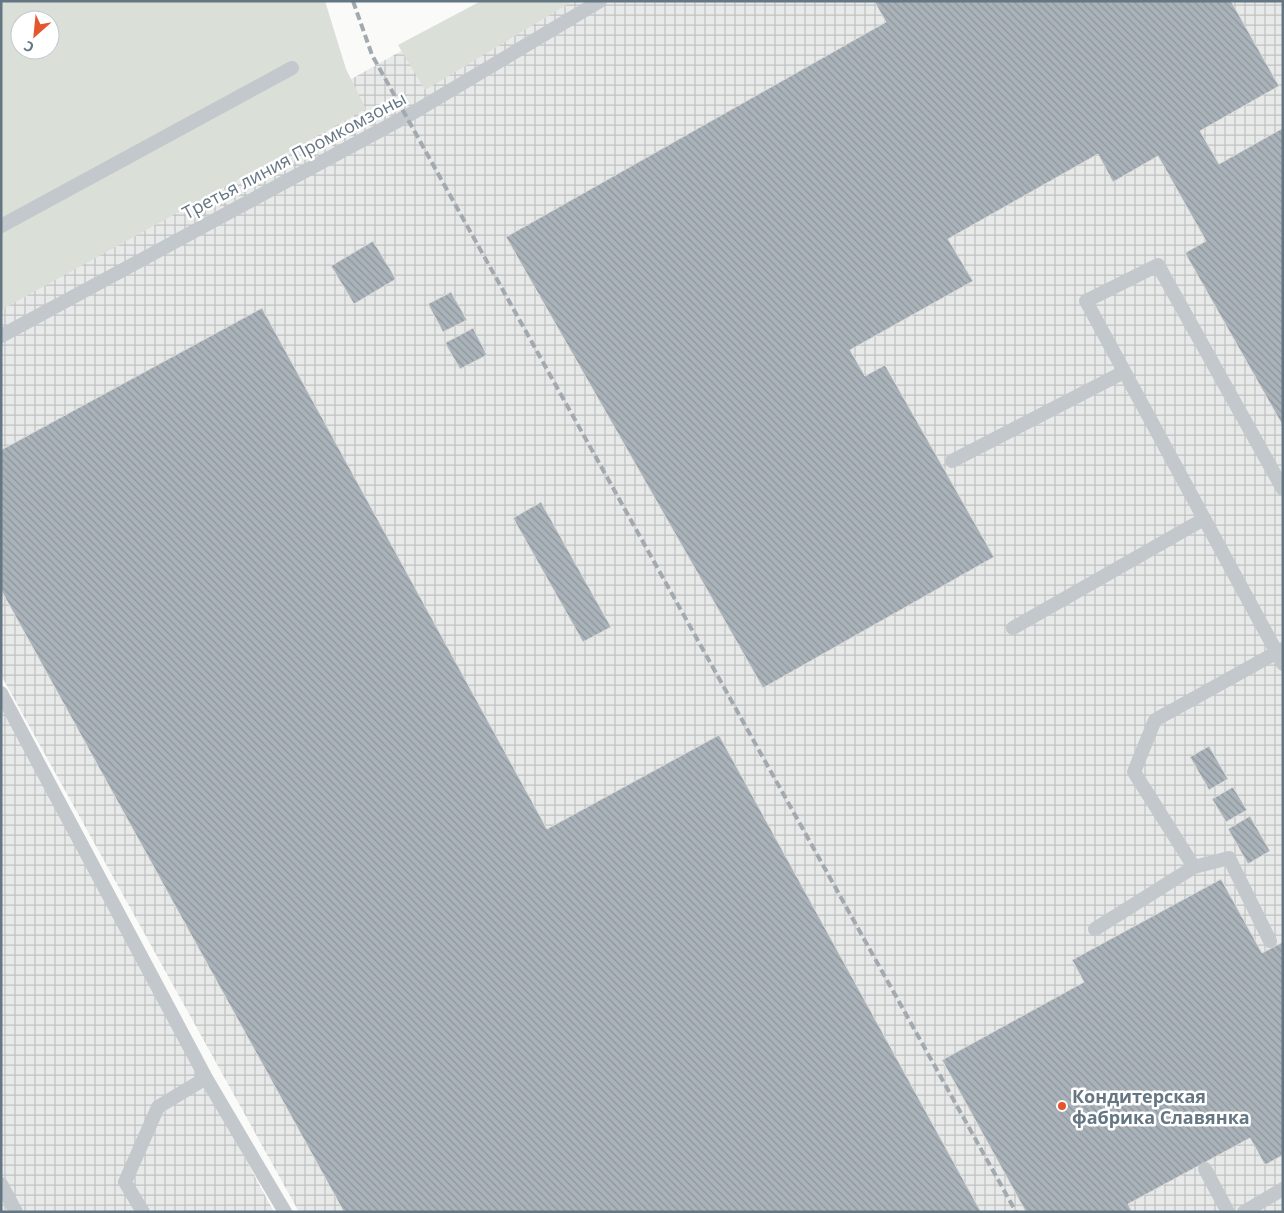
<svg xmlns="http://www.w3.org/2000/svg" width="1284" height="1213" viewBox="0 0 1284 1213" font-family="'Open Sans',sans-serif">
<style>
.industrial{fill:url(#industrial-grid)}
.grass{fill:#dadfd7;fill-rule:evenodd}
.building{fill:url(#building-back-hatch);stroke:#dcdcda}
.lines{fill:none;stroke-linecap:round;stroke-linejoin:round}
.service{stroke:#c3c8cc;stroke-width:14}
.rail{stroke:#a2aab0;stroke-width:4;stroke-dasharray:8 4;stroke-linecap:butt}
.poi-dot{fill:#e4572e;stroke:#fff;stroke-width:2}
.labels{text-anchor:middle;dominant-baseline:central;stroke-width:5;stroke-linejoin:round;paint-order:stroke}
.street-label{font-size:18px;fill:#657683;stroke:#fff}
.poi-label{font-size:18px;font-weight:bold;fill:#657683;stroke:#fff;text-anchor:start}
</style>
<defs>
<pattern id="industrial-grid" width="8" height="8" patternUnits="userSpaceOnUse" patternTransform="scale(1.25)"><rect width="8" height="8" fill="#e8e9e9"/><path d="M0 4h8M4 0v8" fill="none" stroke="#c0c1c2"/></pattern>
<pattern id="building-back-hatch" width="6" height="6" patternUnits="userSpaceOnUse" patternTransform="scale(1.25)"><rect width="6" height="6" fill="#aab3b9"/><path d="M-1 5l2 2M0 0l6 6M5-1l2 2" fill="none" stroke="#8e969c"/></pattern>
</defs>
<rect width="100%" height="100%" fill="#fafaf8"/>
<path class="industrial" d="M490,1H1283V1212H299L1,675V276Z
M1,702L274,1212H1Z"/>
<path class="grass" d="M1,1H325L346,69L366,109L1,310ZM20,20H50V50H20Z
M481,1H573L425,90L398,45Z"/>
<path class="building" d="M874,1H1231L1279,86L1200,131L1219,164L1283,128V426L1185,253L1206,241L1158,156L1113,182L1098,154L948,239L973,281L850,350L865,376L885,365L994,557L763,688L506,237L886,22Z
M373,241L396,279L354,304L331,266Z
M451,292L467,320L443,332L428,304Z
M262,308L547,829L719,735L981,1212H344L1,590V450Z
M473,328L487,355L460,369L445,343Z
M541,502L611,627L583,642L513,518Z
M1209,746L1228,779L1209,790L1190,757Z
M1233,787L1247,810L1226,822L1212,799Z
M1250,816L1270,851L1248,864L1228,829Z
M1221,879L1262,953L1283,942V1155L1265,1165L1250,1138L1128,1204L1132,1212H1026L942,1060L1084,982L1072,960Z"/>
<g class="lines">
<path class="service" d="M1,226L292,68
M1,336L416,111L600,1
M952,461L1124,372
M1283,489L1158,265L1086,301L1283,664
M1013,628L1204,519
M1,693L206,1078L285,1212
M1095,929L1194,867
M1270,941L1229,858L1194,867L1134,772L1155,720L1283,649
M1205,1169L1228,1212
M1,1184L16,1212
M143,1212L125,1182L158,1107L206,1078
M1244,1212L1283,1189"/>
<path class="rail" d="M353,1L372,55L1016,1212"/>
</g>
<circle class="poi-dot" cx="1062" cy="1106" r="5"/>
<g class="labels">
<g class="street-label">
<text transform="translate(294 155) rotate(-28)">Третья линия Промкомзоны</text>
</g>
<g class="poi-label">
<text x="1072" y="1096">Кондитерская<tspan x="1072" dy="21">фабрика Славянка</tspan></text>
</g>
</g>
<rect width="1284" height="1213" fill="none" stroke="#657683" stroke-width="5"/>
<g transform="translate(35 35) rotate(207)"><circle r="24" fill="#ffffff" stroke="#c1c8cd"/>
<path d="M0-4L9 19L0 12L-9 19Z" fill="#e4572e"/>
<text y="-8" font-size="14" font-weight="bold" text-anchor="middle" fill="#657683">С</text>
</g>
</svg>
